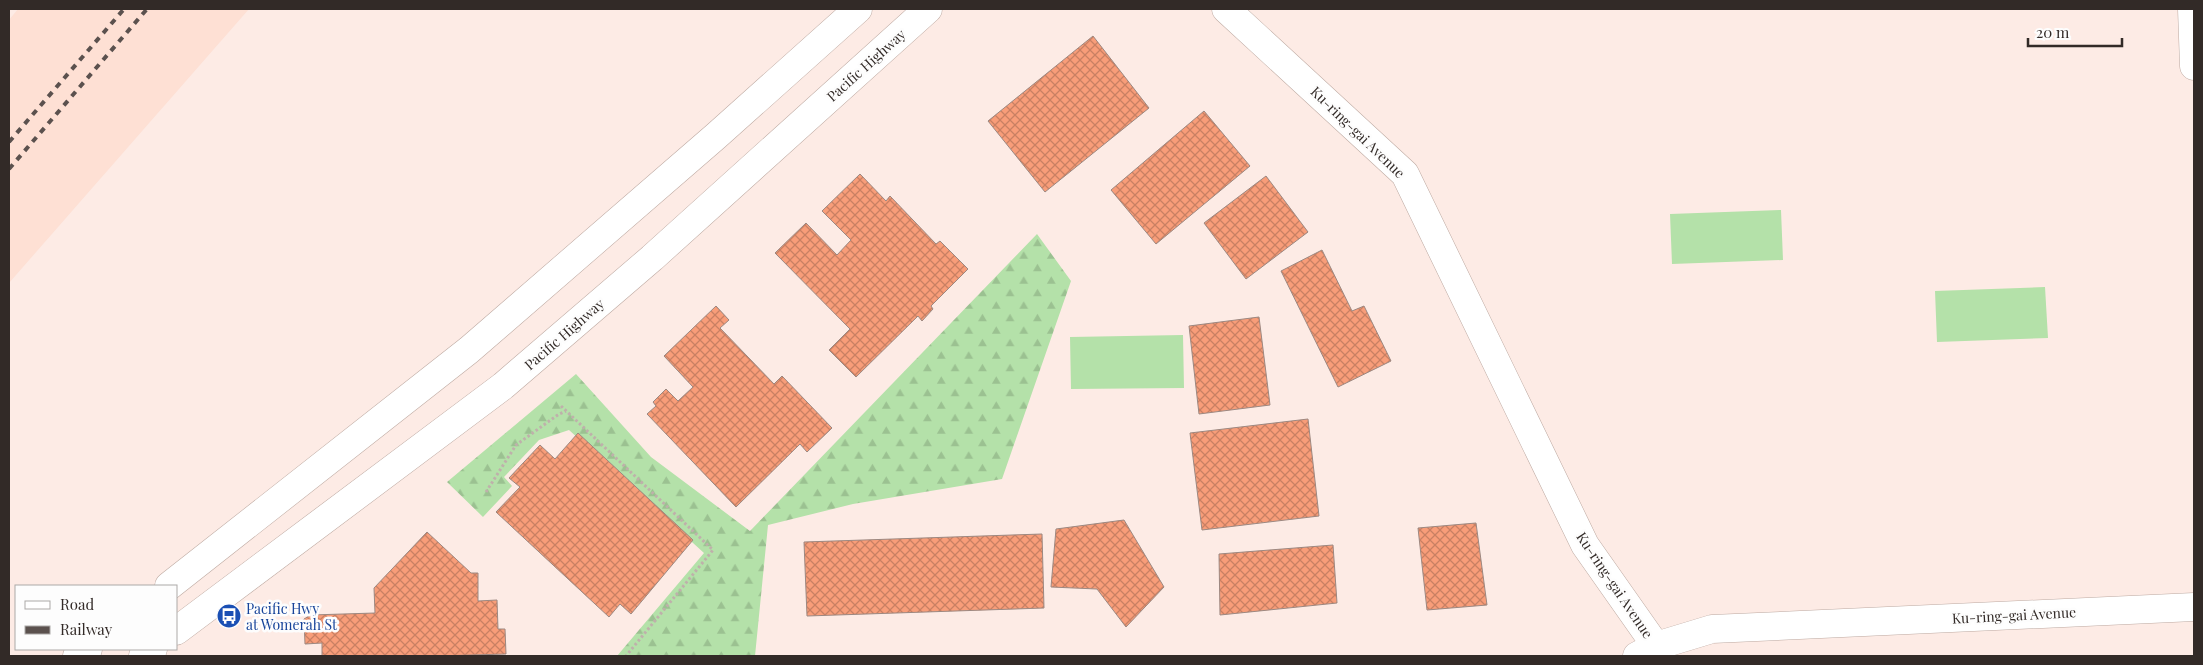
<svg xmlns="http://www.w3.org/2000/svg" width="2203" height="665" viewBox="0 0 2203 665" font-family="'Playfair Display',serif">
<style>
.built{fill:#fee0d4}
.forest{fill:url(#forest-firs)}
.pitch{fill:#b4e1a9}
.building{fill:url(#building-cross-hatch);stroke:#9c8881}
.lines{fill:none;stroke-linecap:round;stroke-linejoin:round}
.minor-casing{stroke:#bda9a1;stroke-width:29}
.highway-casing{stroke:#bda9a1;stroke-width:29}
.path{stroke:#bfb0ab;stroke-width:3;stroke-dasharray:2.5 2.5;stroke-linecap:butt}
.minor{stroke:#fff;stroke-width:28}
.highway{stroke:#fff;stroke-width:28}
.rail{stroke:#5b514e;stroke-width:4;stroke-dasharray:6 6;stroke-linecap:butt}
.labels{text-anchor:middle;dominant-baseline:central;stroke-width:5;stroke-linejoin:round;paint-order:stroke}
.street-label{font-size:14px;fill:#322a27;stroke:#fdfdfd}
.transit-label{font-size:14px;fill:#164399;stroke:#fdfdfd;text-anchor:start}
</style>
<defs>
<pattern id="forest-firs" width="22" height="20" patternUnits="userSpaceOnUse" patternTransform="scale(1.25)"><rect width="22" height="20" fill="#b4e1a9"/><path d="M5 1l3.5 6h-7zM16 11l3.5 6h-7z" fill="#9bc191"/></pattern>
<pattern id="building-cross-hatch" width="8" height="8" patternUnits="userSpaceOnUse" patternTransform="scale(1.25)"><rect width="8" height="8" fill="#f89d79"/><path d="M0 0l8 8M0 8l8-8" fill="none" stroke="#c98063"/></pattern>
</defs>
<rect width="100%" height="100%" fill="#fdebe5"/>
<path class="built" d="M18,9H249L9,283V20Z"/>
<path class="forest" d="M1037,234L1071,281L1002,479L853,504L768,525L755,656H617L704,553L569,430L539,440L504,477L512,486L483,517L447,482L576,374L651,457L750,531Z"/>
<path class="pitch" d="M1781,210L1783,260L1672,264L1670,214Z
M2045,287L2048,338L1937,342L1935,291Z
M1183,335L1184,388L1071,389L1070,337Z"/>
<path class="building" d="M1093,36L1149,108L1045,192L988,121Z
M1204,111L1250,166L1156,244L1111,190Z
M860,174L886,201L890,196L936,244L940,241L968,269L931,306L933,309L922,321L918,316L856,377L829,350L850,329L775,253L806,223L837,255L851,240L822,211Z
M1266,176L1308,232L1246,279L1204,223Z
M1322,250L1352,311L1364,306L1391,361L1338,387L1281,271Z
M716,306L729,320L720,328L774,384L782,376L832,428L807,452L800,444L736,507L647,414L656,406L653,402L666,389L678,401L693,387L664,356Z
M1259,317L1270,405L1199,414L1189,326Z
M1308,419L1319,516L1202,530L1190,433Z
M578,433L693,540L631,614L620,604L609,617L496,512L520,487L509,478L540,445L555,459Z
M1124,520L1164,587L1126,627L1097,589L1051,587L1056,529Z
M1476,523L1487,605L1427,610L1418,528Z
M427,532L471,573H478V601L497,600L498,629H505L506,654L438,656H322V643L305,644L304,619L311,615L375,613L374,588Z
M1042,534L1044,608L807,616L804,542Z
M1333,545L1337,603L1220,615L1219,554Z"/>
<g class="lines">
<defs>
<path id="minor" d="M1226,9L1405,174L1585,545L1656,646
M2192,9L2194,66
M1637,656L1656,646L1712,629L2194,607"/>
<path id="highway" d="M169,586L469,350L716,136L858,9
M176,631L503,386L652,258L928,9
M77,656L88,649
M143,656L153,649"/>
</defs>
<use href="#minor" class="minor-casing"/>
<use href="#highway" class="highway-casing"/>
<path class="path" d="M561,406L713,550L626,656
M486,492L516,445L559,414L566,411"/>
<use href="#minor" class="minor"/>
<use href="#highway" class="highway"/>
<path class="rail" d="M9,142L124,9
M9,169L147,9"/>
</g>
<defs>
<symbol id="bus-disc" viewBox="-11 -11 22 22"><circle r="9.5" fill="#1a4fb4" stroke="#fdfdfd"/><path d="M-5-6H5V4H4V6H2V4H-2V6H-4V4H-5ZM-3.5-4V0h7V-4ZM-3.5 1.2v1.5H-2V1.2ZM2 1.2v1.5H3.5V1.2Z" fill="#fff"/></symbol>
</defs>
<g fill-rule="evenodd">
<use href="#bus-disc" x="215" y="602" width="28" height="28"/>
</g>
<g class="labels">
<g class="street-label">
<text transform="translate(866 65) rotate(-42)">Pacific Highway</text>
<text transform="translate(1358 132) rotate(44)">Ku-ring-gai Avenue</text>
<text transform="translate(564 334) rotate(-41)">Pacific Highway</text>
<text transform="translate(1615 585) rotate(56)">Ku-ring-gai Avenue</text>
<text transform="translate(2014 615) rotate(-3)">Ku-ring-gai Avenue</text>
</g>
<g class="transit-label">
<text x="246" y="608">Pacific Hwy<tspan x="246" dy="16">at Womerah St</tspan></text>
</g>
</g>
<rect width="2203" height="665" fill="none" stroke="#322a27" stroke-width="20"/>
<rect x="15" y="585" width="162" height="65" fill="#fdfdfd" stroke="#aca9a7"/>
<rect x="25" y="601" width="25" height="8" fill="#ffffff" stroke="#aca9a7"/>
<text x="60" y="610" font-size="15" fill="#322a27">Road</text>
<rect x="25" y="626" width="25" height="8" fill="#5b514e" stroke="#aca9a7"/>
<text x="60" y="635" font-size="15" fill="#322a27">Railway</text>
<path d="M2028 38v8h94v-8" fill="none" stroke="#322a27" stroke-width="2.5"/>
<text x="2036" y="38" font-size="15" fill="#322a27" stroke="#fdfdfd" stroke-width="4" paint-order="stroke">20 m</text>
</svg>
